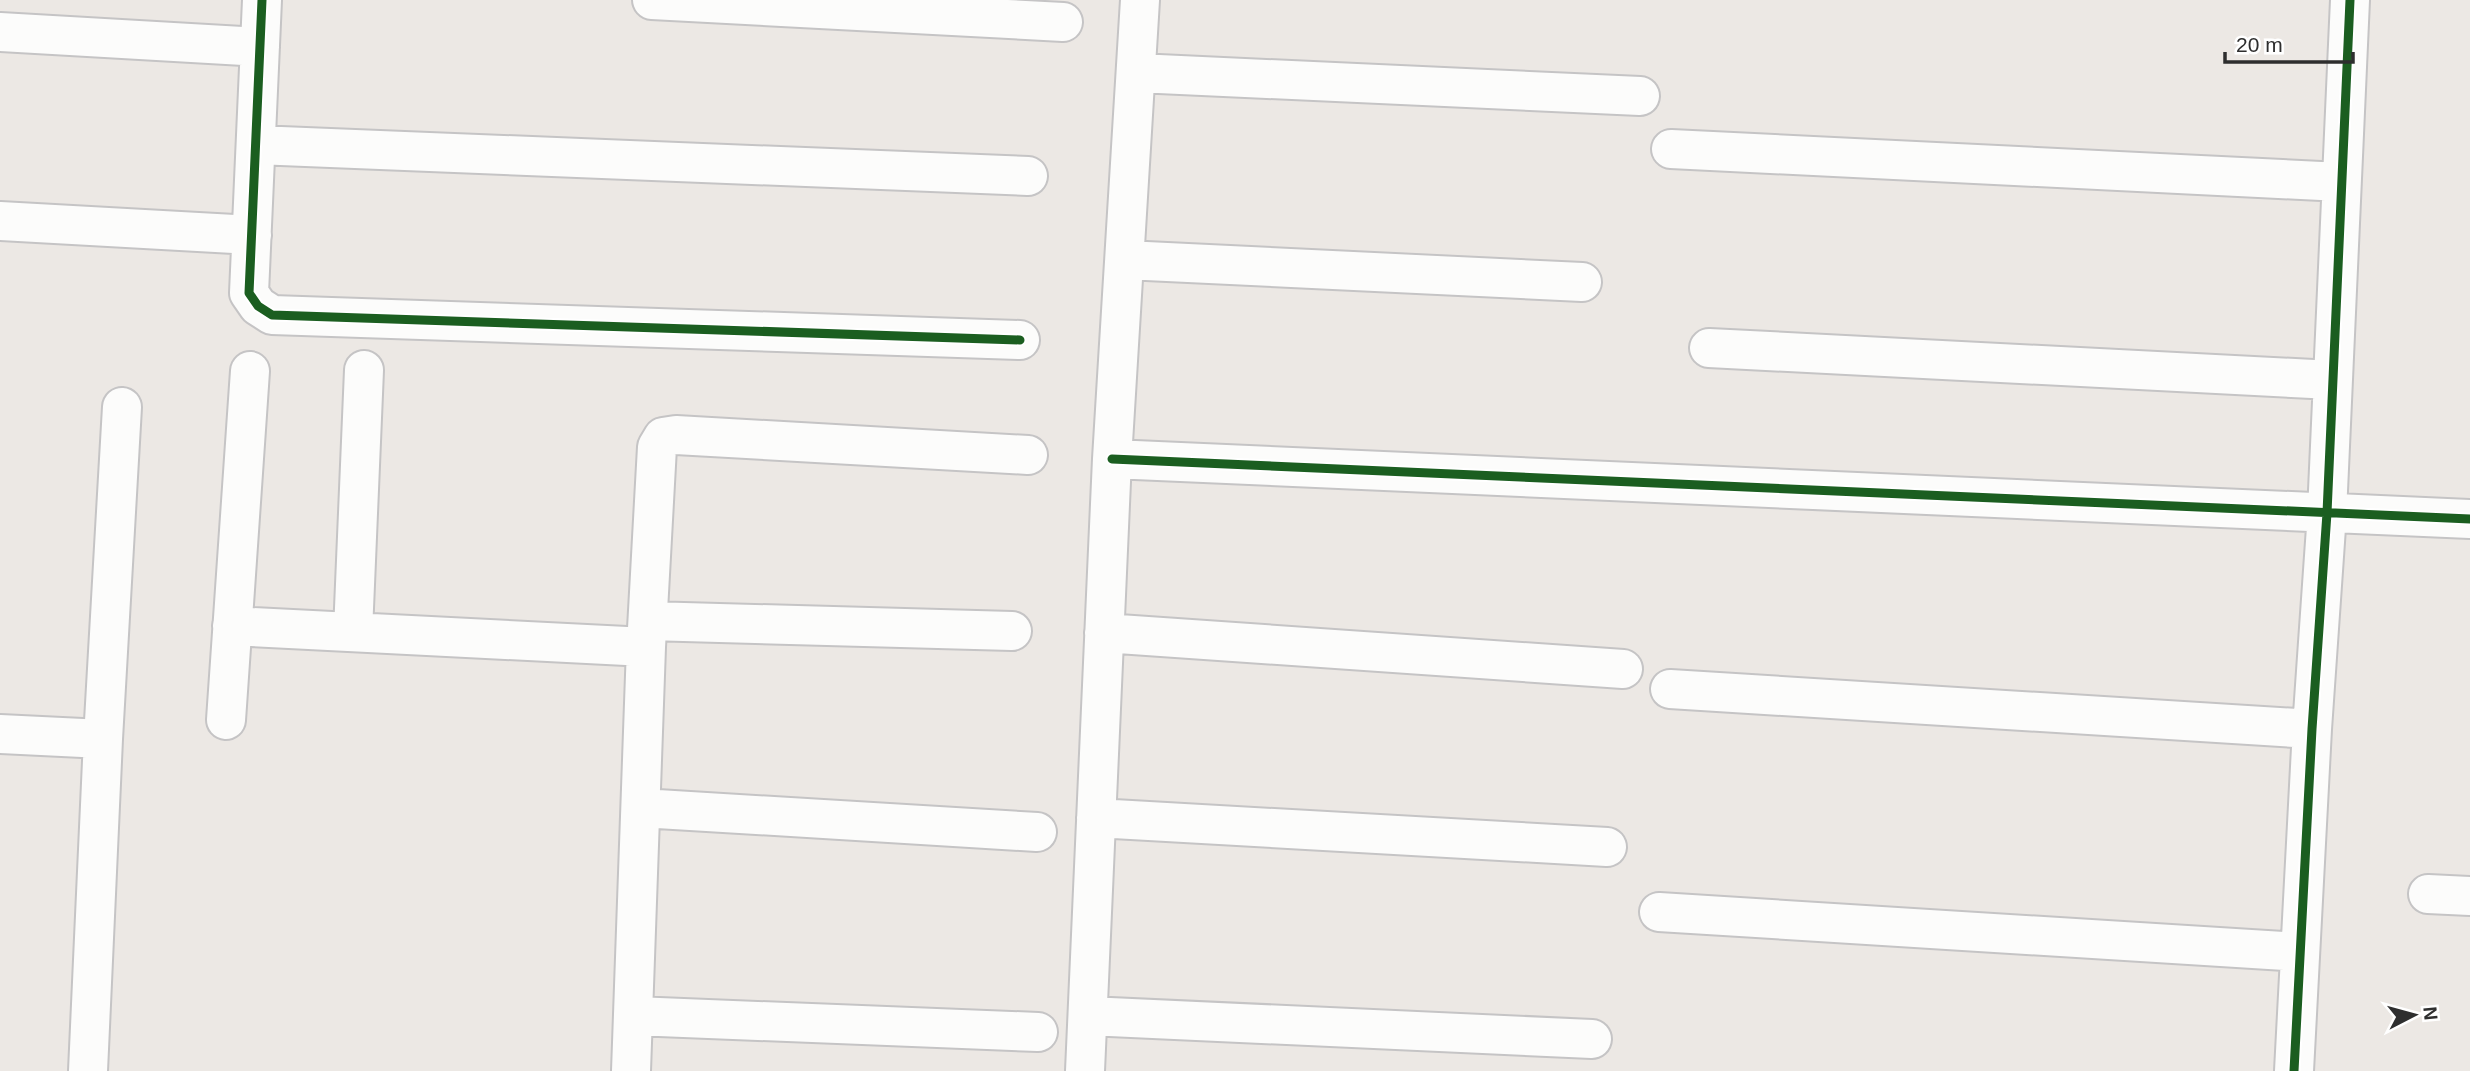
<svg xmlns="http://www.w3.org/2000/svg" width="2470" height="1071" viewBox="0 0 2470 1071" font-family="Helvetica,sans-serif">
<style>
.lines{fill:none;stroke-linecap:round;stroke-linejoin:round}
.street-casing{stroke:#c5c4c5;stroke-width:42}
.street{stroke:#fcfcfb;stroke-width:38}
.cycleway-casing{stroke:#fff;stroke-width:13}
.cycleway{stroke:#1b5e20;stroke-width:9}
</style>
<rect width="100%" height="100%" fill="#ece8e4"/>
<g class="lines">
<defs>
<path id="street" d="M262,0L249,293L258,306L272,315L1020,340
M652,0L1063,22
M0,32L260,47
M1137,73L1640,96
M256,145L1028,176
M1671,149L2341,182
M0,221L252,235
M1125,260L1582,282
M1709,348L2332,380
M1112,459L2470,519
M648,621L1012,631
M232,626L646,647
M353,632L364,370
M1104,633L1623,669
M1670,689L2312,729
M226,720L250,371
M0,734L103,739
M641,808L1037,832
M1096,818L1607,847
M2428,894L2470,896
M1659,912L2299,952
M634,1016L1038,1032
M1088,1016L1592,1039
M88,1071L103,739L122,407
M631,1071L646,647L657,447L663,437L676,435L1028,455
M1085,1071L1112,459L1140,0
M2294,1071L2312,729L2327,513L2350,0"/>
</defs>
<use href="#street" class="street-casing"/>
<use href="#street" class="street"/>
<defs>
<path id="cycleway" d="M262,0L249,293L258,306L272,315L1020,340
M1112,459L2470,519
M2294,1071L2312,729L2327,513L2350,0"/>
</defs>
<use href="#cycleway" class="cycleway-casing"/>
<use href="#cycleway" class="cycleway"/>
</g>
<g transform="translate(2414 1015) rotate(84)" stroke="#ffffff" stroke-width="5" paint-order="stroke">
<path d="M0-5L12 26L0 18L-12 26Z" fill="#2e2e2e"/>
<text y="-10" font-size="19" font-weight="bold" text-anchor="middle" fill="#2e2e2e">N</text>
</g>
<path d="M2225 52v10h128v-10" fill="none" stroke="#2e2e2e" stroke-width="3.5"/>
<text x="2236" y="52" font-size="21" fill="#2e2e2e" stroke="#ffffff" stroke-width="5" paint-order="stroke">20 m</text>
</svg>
